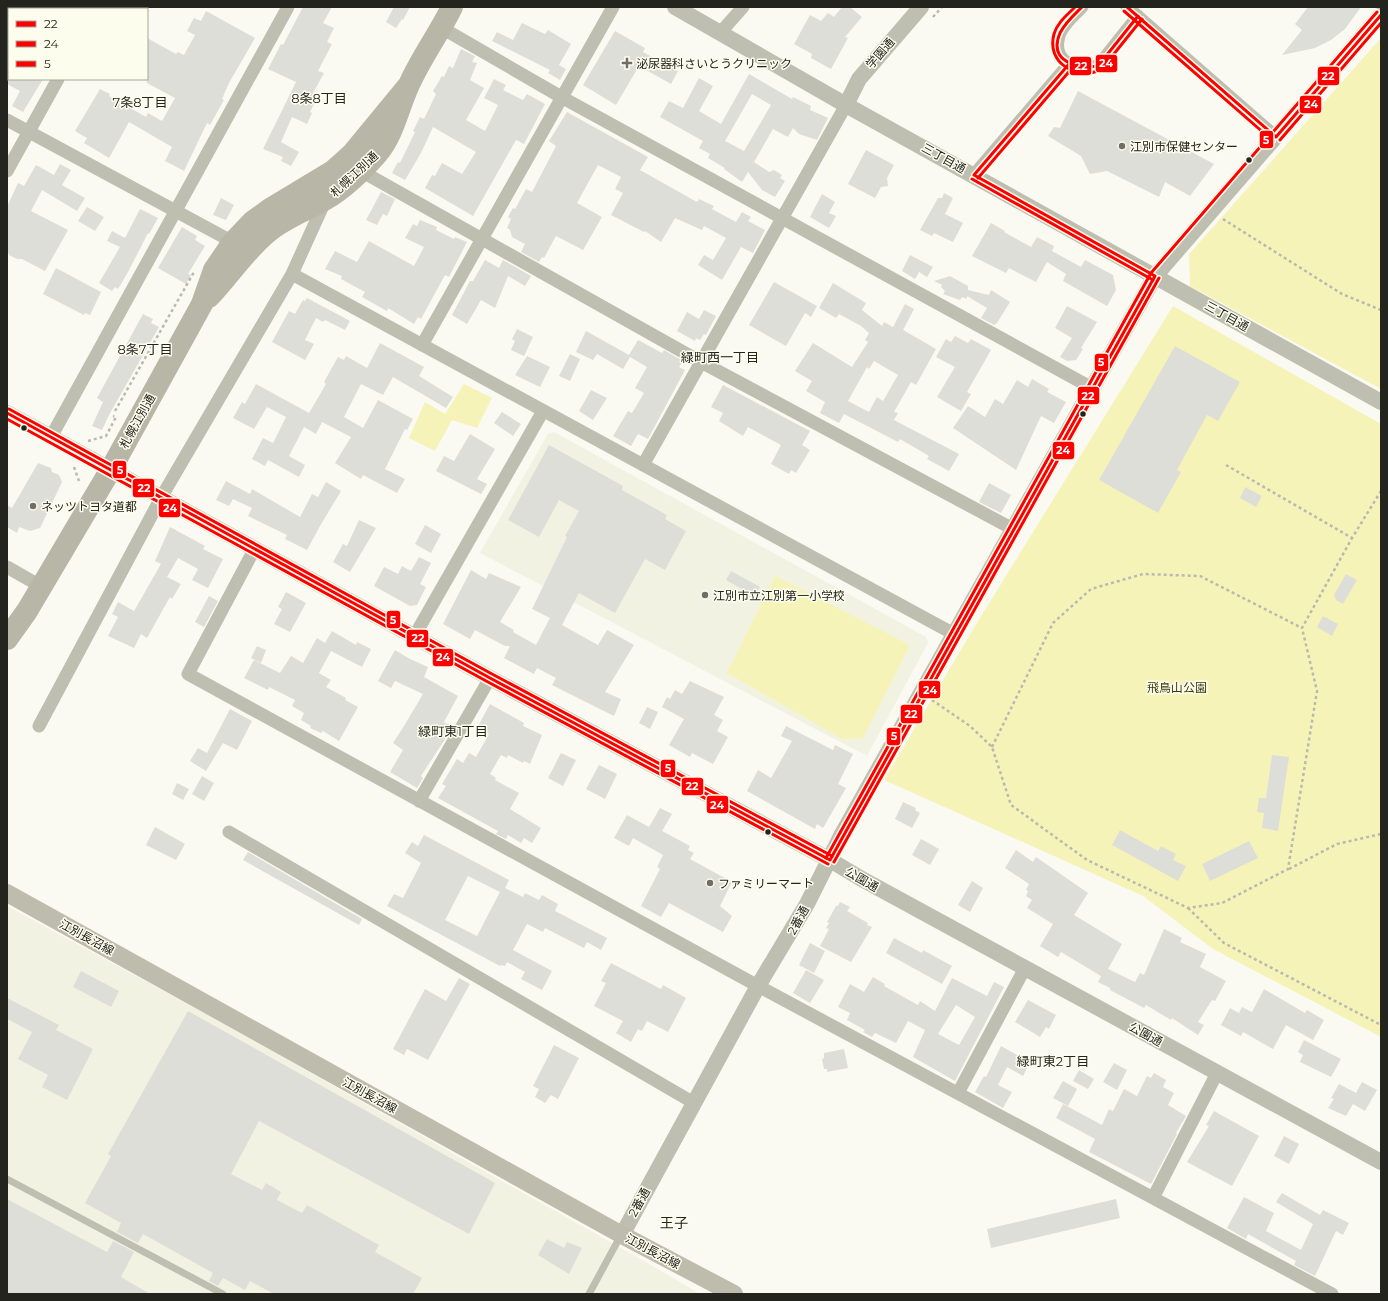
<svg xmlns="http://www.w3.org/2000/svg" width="1388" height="1301" viewBox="0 0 1388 1301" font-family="Montserrat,'Noto Sans JP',sans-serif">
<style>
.built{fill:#f2f2e2}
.green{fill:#f6f3b9}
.building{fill:#deded8;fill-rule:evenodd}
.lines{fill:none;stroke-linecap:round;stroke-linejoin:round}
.path{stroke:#b9b9af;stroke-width:2.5;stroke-dasharray:3 3;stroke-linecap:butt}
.service{stroke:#bebeb1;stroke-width:7}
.minor{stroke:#bebeb1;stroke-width:13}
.tertiary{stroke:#bebeb1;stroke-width:16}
.secondary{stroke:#bebdad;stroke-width:18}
.trunk{stroke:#b8b7a7;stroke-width:22}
.bus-1-casing{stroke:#fdfdee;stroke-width:6}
.bus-2-casing{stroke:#fdfdee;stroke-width:6}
.bus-3-casing{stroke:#fdfdee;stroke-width:6}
.bus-1{stroke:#f00;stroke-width:3}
.bus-2{stroke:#f00;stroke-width:3}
.bus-3{stroke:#f00;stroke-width:3}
.poi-dot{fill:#6f6f69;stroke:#fdfdee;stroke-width:1.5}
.bus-dot{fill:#24241f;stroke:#fdfdee;stroke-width:1.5}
.labels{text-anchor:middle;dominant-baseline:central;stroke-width:3;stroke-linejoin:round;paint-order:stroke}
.street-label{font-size:12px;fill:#24241f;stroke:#fdfdee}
.poi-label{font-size:12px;fill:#24241f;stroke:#fdfdee;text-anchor:start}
.park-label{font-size:12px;fill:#3a380a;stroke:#fdfdee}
.neighbourhood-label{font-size:13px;fill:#24241f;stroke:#fdfdee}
.quarter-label{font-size:14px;fill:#24241f;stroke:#fdfdee}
.line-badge{stroke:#fdfdee;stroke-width:1.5}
.badge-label{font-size:11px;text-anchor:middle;font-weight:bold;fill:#fff}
</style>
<rect width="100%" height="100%" fill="#fafaf2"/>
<path class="built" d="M554,432L926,637L928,643L867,756L480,553L548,434Z
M7,906L208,1015L651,1265L700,1294H7Z"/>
<path class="green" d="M1381,38V389L1190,286L1189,254Z
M1173,306L1381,424V1037L1213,949L1143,896L884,780L978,621Z
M464,384L492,398L477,428L452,420L435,451L409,438L425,402L445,414Z
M775,576L910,645L863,738L842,739L727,673Z"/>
<path class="building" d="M303,7H332L323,23L334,28L327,42L332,44L318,71L324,73L312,95L317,98L310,112L312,113L307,124L292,117L281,142L299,152L291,166L281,161L283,157L263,149L296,82L268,69L281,44L283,45Z
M394,7H410L403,20L402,19L396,28L386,22Z
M842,7H850L862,17L845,37L848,38L831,69L811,58L812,54L794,44L810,15L821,21L828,13L834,17Z
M1308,7H1361L1345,29L1331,40L1315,48L1282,55L1302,30L1295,24Z
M206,11L255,38L229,83L222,99L224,100L210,125L207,123L184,171L165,161L172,147L129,122L109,158L84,143L87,138L75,131L100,89L110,94L109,96L146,117L148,113L162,121L175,98L147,83V38L176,54L178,52L184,55L195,35L187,31L194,18L201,21Z
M522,23L545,34L548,30L571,44L559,65L566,69L560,80L548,73L550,70L492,41L497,32L513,40Z
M615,31L645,48L643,52L678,71L671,84L639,66L616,105L583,85Z
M461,49L475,56L472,62L477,63L470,80L484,88L466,120L485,131L498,105L484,98L494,79L506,85L503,90L523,100L527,94L545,104L524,144L516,140L473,216L425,188L432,175L435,176L442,163L462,174L476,152L433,127L421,153L405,180L392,173L398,162L400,163L415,132L413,131L420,117L424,119L436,94L433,91L442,76L444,77L449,66L453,68Z
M749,74L792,99L793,97L811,106L810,110L828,118L817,140L799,134L793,128L788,137L773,129L754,162L769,172L774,170L782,175L780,178L785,181L775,197L762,190L748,172L742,182L724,169L725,168L708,158L710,154L699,148L703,141L660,117L669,101L683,108L699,78L713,86L699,111L721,124ZM752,94L771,105L744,151L725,141Z
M7,79H43L23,112L12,106L20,91L7,84Z
M1078,91L1214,164L1190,196L1165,182L1159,197L1107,171L1090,174L1081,156L1048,136L1054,127L1060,128Z
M567,112L648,157L640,170L697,202L699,199L714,206L712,209L736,222L742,212L751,217L748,221L765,230L753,253L741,247L722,280L698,265L704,255L713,260L726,238L704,226L702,230L675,218L661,242L645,231L644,232L611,215L623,193L615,189L621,177L598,165L577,203L602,217L583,250L556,236L544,258L542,257L539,262L521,252L525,244L512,237L510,230L507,228L511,219L508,217L513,208L515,209L526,189L532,192L556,146L549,141Z
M866,150L894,165L887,178L888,186L881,187L875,198L848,184Z
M60,164L71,170L62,185L85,198L77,211L42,190L31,211L68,230L45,271L22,259H17L9,255L7,249V207L18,183L24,186L36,165L54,175Z
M381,192L395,199L387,216L383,214L377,225L366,220Z
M944,193L953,198L945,214L963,223L953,242L934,233L932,236L920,230L938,198H942Z
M822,194L835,202L829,213L836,216L829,228L810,217Z
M221,198L234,205L226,220L213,215Z
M87,207L104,217L95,231L78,221Z
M140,209L158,218L149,234L148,233L128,272L118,289L115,287L112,291L99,283L120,247L107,241L112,231L125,238Z
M420,220L437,227L436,230L454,239L455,237L467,242L449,277L445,275L421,319L418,317L414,324L388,308L387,311L362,297L365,292L341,279L342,276L325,269L335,251L357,262L369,241L414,266L424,247L405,238L413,224L417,226Z
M991,223L1005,231L1004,232L1031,247L1037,237L1054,246L1052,251L1081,267L1085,260L1113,275L1116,290L1107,306L1063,281L1066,274L1047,262L1036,282L1009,268L1006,273L972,256Z
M182,227L197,236L195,240L205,246L188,274L191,275L186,284L158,268Z
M910,255L933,267L927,277L919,272L915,279L902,271Z
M485,260L499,268L503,260L531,276L525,286L508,276L495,308L481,300L467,324L452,315L470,281H473Z
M56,268L101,292L90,315L85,313L84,315L43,294Z
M950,276L968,286V290L989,295L991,290L1010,302L997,323L994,325L981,318L987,308L967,296V299L962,297L960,300L943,294L945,291L941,287L942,285L934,281Z
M774,282L817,306L811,317L805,313L786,346L749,325Z
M833,283L866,303L862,310L882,326L884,322L893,327L905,304L914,309L903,330L936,349L916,385L911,382L894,412L898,413L894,420L959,454L949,471L927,459L929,456L900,439L898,442L844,414L839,423L820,413L825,402L806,391L812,381L795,371L813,343L852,367L868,342L865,340L869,333L861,326L839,314L836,318L819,308ZM874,361L898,375L883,401L877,397L869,412L848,401L867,367L869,369Z
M307,298L350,321L345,330L325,320L323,322L316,318L305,340L314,344L305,360L272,342L289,311L295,314L303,300L305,301Z
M1067,306L1097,322L1081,348L1083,349L1076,360L1067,361L1060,357L1072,338L1055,328Z
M704,310L716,316L706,335L704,334L700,340L696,338L695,341L677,331L687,312L699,319Z
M143,314L153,319L151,323L159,327L109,415L102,430L92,426L103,402L97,398Z
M517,329L533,337L524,356L511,350L515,341L512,339Z
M586,331L629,355L638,340L662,353L664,350L683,361L679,367L685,370L648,439L638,434L631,446L613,436L628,411L632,413L644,393L635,388L647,367L630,357L623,369L597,354L593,360L576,352Z
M955,336L968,343L971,339L991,350L967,392L971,394L961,411L937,397L955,367L936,357L946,339L951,342Z
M380,343L424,367L419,376L453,397L446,408L393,377L383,395L361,384L344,417L363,428L378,400L413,419L407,430L405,429L385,469L405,479L397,493L363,475L361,479L335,463L351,437L322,422L316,434L304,427L289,456L305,465L299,477L268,460L265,466L252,459L263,438L273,443L286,417L267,407L254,429L233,418L242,402L245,404L256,384L309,413L326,384L324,382L338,357L344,360L346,356L367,368Z
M1175,346L1240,382L1218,421L1207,415L1177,470L1181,472L1158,513L1099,480Z
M570,354L580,359L570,381L559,376Z
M527,356L550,367L540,387L515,375Z
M1032,379L1049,389L1047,392L1066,402L1054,423L1041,416L1016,470L953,428L968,406L985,417L995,399L1003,404L1017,380L1028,387Z
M723,385L810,431L802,445L810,450L796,473L791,470L789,474L771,464L781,445L748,427L743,436L719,421L723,413L711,407Z
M591,390L607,398L593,420L579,411Z
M502,412L521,424L513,436L494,423Z
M470,434L495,449L477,479L487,484L481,494L436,471L444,456L454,461Z
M549,445L623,486L622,490L667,515L665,519L686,531L665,570L645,559L615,613L579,593L562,625L598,645L607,630L634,645L605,692L621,699L614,716L552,685L556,678L537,668L534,674L504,658L510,646H505L475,630L470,639L443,624L471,570L486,579L489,573L521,587L500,622L514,630L513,632L536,645L550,618L532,609L567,537L565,536L579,511L559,500L539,537L508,520Z
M38,463L51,468L52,472L59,475L62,482L40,528L30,531L19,527L17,533L7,527V505L12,508Z
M226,481L250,494L252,489L300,517L312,494L318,497L326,482L341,491L320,526L307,550L285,539L287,535L248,516L252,508L233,499L229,506L216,500Z
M989,483L1011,495L1001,513L979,502Z
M1245,487L1262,496L1256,507L1240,498Z
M359,520L376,528L350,572L333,562L343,544L347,546Z
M425,525L441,534L431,553L415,544Z
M170,527L205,546L203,549L223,559L208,588L192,580L198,569L178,558L167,577L181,584L172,599L170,597L147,638L141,634L134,648L108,636L118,617L112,614L118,602L134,611L161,564L155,561Z
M419,557L431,563L420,584L426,587L417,605L410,606L374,586L384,567L398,574L402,566L411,571Z
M731,571L760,587L754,596L726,580Z
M1346,574L1357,580L1343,604L1336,600L1334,595Z
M286,592L306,603L290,632L274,624L282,609L278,607Z
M209,596L218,601L204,627L195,622Z
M1323,616L1338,624L1332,636L1317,627Z
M332,631L356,645L357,642L371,649L362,667L331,651L319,673L331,680L326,687L346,698L345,700L358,707L339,741L323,731L321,733L310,728L311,726L301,720L304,713L292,706L295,700L269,687L268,690L244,678L254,660L280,673L291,656L303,663L317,638L325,643Z
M257,646L266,650L261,663L251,658Z
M395,650L410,659L428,667L424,677L458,696L444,722L453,727L421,776L423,778L417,788L390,772L403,750L393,743L404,726L423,694L395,681L391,688L378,681Z
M690,681L724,697L714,715L723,720L717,731L728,737L713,764L692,753L690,757L669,745L684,719L662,707L667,697L670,699L675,690L682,694Z
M490,704L524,723L523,726L542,735L530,764L524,761L523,763L508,755L507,758L501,755L490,774L496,778L495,780L519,793L510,809L541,828L532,843L524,838L521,843L508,835L506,839L496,834L498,831L438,798L446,786L442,784L457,759L463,763L469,753L476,757L489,734L477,728Z
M647,707L658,712L650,729L639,723Z
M230,709L252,721L237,750L223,743L206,771L190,761L198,748L207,753Z
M786,726L833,750L835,745L853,754L838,784L846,788L823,828L817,824L815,829L747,791L758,770L771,778L792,741L781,736Z
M561,753L576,760L563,786L548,778Z
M1272,755L1289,757L1278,831L1262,828L1264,813L1257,812L1259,798H1266Z
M599,765L617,774L605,799L586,789Z
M202,776L214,783L204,801L192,794Z
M177,783L189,789L183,800L172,794Z
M903,802L916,808L915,810L920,813L912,828L895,819Z
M660,808L672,814L662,831L690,846L688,850L694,853L690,859L732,882L720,906L732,916L723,932L669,903L661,917L641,906L660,869L657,867L663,855L633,838L629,846L614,838L627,815L649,827Z
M155,827L185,844L176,860L146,845Z
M1120,830L1158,851L1161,846L1176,854L1173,860L1186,866L1178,881L1112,845Z
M424,835L509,880L505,888L523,897L525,893L539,900L542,895L558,904L555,911L607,938L601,950L587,942L584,948L545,928L543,932L527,924L513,950L552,971L542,990L521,979L525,972L507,962L505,966L501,965L500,966L387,906L394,894L403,898L421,863L405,853L412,842L418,846ZM468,876L500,892L477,936L445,920Z
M921,839L939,849L930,865L912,855Z
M1249,841L1258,858L1210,881L1202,864Z
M1016,850L1033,862L1036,857L1088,893L1074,915L1122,944L1108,969L1135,982L1140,973L1144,975L1164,929L1182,938L1180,942L1206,954L1200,967L1226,981L1215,1001L1212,1000L1198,1022L1204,1025L1198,1035L1172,1018L1171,1020L1146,1005L1144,1008L1110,990V988L1098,982L1101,976L1061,952L1058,957L1040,946L1053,924L1027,908L1032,900L1026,896L1028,891L1026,890L1029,884L1005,868Z
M248,852L362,919L359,925L243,860Z
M972,881L983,888L970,912L958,905Z
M840,902L850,907L847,911L868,923L867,925L872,927L851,962L820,946L829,929L826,928L829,923L827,922L836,906H838Z
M894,938L922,953L923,950L952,966L942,984L886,953Z
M810,943L825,951L814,973L799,965Z
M611,963L661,989L663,985L686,998L668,1032L647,1021L642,1031L638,1029L631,1042L616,1033L623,1021L594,1006L606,983L601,981Z
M806,970L824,980L810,1003L793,993Z
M81,971L119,991L111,1007L73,987Z
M873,977L885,984L884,986L918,1005L920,1001L935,1011L952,978L987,996L994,982L1004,987L955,1081L913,1057L925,1030L908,1021L896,1043L875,1033L872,1037L863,1032L865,1030L847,1020L850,1013L838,1007L850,984L864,992ZM956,1005L975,1017L959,1045L938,1034Z
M459,978L470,984L428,1060L407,1049L404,1055L393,1049L425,989L446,1001Z
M1264,989L1305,1013L1307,1010L1324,1020L1313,1040L1286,1025L1273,1049L1243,1032L1241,1036L1221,1025L1230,1008L1239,1013L1242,1007L1252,1012Z
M7,998L59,1025L56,1030L93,1049L67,1100L42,1087L48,1075L18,1059L32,1032L7,1019Z
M1028,1000L1056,1015L1049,1029L1046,1027L1040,1037L1015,1022Z
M188,1011L495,1183L469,1234L259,1121L231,1174L262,1190L266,1183L281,1192L277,1200L302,1213L307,1205L379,1245L375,1252L422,1278L413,1294H274L250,1281L245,1290L223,1278L218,1286L209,1281L213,1273L143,1234L138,1243L117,1232L121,1223L85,1203L111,1156L108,1154Z
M1304,1040L1341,1059L1331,1077L1300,1062L1303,1055L1298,1052Z
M554,1045L579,1058L558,1099L551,1095L545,1103L535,1097L539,1089L533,1086Z
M1001,1046L1030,1062L1023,1076L1007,1067L998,1085L1012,1092L1003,1108L975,1092L984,1076L986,1077Z
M844,1049L848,1068L827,1072V1069H824L822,1059L824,1058V1053Z
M1114,1063L1127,1070L1117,1090L1103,1082Z
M1079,1070L1094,1079L1088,1089L1073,1081Z
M1154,1073L1166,1080L1163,1087L1174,1093L1168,1105L1186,1116L1176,1133L1177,1134L1151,1184L1089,1152L1095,1139L1056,1118L1063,1104L1102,1125L1109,1109L1113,1111L1124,1089L1137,1096L1147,1076L1151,1078Z
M1063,1081L1077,1089L1068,1106L1053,1098Z
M1362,1082L1377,1090L1365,1111L1353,1104L1346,1116L1328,1108L1334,1099L1331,1098L1339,1084L1356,1093Z
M1214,1111L1259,1136L1232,1186L1187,1162L1209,1126L1206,1125Z
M1284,1136L1299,1144L1289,1164L1274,1156Z
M1282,1193L1320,1215L1323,1210L1349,1223L1343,1235L1336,1231L1315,1276L1294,1265L1296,1261L1248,1234L1246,1239L1227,1228L1244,1197L1274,1213L1266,1231L1301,1250L1313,1224L1276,1202Z
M7,1199L107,1252L113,1241L134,1252L121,1277L150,1294H7Z
M1116,1199L1120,1218L991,1248L987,1229Z
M547,1239L564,1248L567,1242L582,1248L569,1274L538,1255Z"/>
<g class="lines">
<path class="path" d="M933,17L942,7
M1223,219L1342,294L1381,310
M115,411L194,272
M88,441L106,436L116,417L113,416
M1226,465L1352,538L1381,491
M74,467L79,481
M932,700L970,726L992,747L1011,805L1087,860L1188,908L1222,903L1288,869L1317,691L1302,628L1352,538
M992,747L1053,623L1091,589L1143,574L1200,576L1302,628
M1289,869L1337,844L1381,834
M1188,908L1224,943L1381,1025"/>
<path class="service" d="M7,1179L223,1294
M589,1294L621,1235"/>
<path class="minor" d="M1082,7C1074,15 1062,25 1059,36C1051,63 1077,71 1098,66L1138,16
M1127,7L1276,137
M96,9L98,7
M442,28L563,98L1092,388
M720,33L743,7
M7,120L233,242
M7,171L58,79
M361,171L701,362L1013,529
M974,175L1069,64
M292,274L954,634
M422,345L613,7
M51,437L288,7
M643,465L846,105
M255,548L188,674L758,986L1332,1294
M7,567L42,587
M415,635L543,411
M39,726L162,496L292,274L326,199
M419,801L490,678
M229,832L694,1103
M958,1093L1025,968
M1153,1198L1217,1073"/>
<path class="tertiary" d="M675,7L846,105L1381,402
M846,105L859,79L921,7
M7,413L490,678L830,860L860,878L1381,1162
M622,1235L758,986L807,904L841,836L1155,276L1381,15"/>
<path class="secondary" d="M7,893L622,1235L734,1294"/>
<path class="trunk" d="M209,297C229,276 245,251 268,232C285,218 307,210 326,199C345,188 364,169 378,153C394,133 398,109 408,87C420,59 439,34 452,7
M7,639L27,611L111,469L202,304L214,270L233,242L252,222L270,209L333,171L352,154L408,86"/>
<defs>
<path id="bus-1" d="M1082,7C1074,15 1065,23 1060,33C1048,61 1076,69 1098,66L1138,16
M1127,7L1276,137
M1276,137L1381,15
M974,175L1155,276
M974,175L1069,64
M7,413L490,678L830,860
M830,860L1155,276"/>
<path id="bus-2" d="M1075,7C1067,15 1057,23 1054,34C1046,63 1076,80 1101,70L1142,19
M1124,11L1273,141
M1280,140L1381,23
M978,178L1073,67
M972,179L1153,280
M7,419L488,682L828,864
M834,862L1159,278"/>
<path id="bus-3" d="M9,409L492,674L832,856
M826,858L1151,273L1377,12"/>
</defs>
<use href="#bus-1" class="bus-1-casing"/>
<use href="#bus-2" class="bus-2-casing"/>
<use href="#bus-3" class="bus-3-casing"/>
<use href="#bus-1" class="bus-1"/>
<use href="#bus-2" class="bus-2"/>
<use href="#bus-3" class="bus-3"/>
</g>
<g class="poi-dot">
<path d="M625 57h4v4h4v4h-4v4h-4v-4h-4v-4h4z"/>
<circle cx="1122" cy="146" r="4"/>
<circle cx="33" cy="506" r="4"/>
<circle cx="705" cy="595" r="4"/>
<circle cx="710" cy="883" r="4"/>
</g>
<g class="bus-dot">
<circle cx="1249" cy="160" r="3.5"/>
<circle cx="1083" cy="414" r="3.5"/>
<circle cx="24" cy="428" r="3.5"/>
<circle cx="768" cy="832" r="3.5"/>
</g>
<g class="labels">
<g class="street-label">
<text transform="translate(880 53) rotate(-49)">学園通</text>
<text transform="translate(944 158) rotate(29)">三丁目通</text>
<text transform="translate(354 174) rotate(-43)">札幌江別通</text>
<text transform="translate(1227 316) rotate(29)">三丁目通</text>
<text transform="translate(137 421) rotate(-61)">札幌江別通</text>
<text transform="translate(862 879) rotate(30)">公園通</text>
<text transform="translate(798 920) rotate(-61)">2番通</text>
<text transform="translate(87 937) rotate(29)">江別長沼線</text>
<text transform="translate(1146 1034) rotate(29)">公園通</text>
<text transform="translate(370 1095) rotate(29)">江別長沼線</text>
<text transform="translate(639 1202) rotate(-61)">2番通</text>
<text transform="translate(653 1251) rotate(28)">江別長沼線</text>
</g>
<g class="poi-label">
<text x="636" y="63">泌尿器科さいとうクリニック</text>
<text x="1130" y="146">江別市保健センター</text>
<text x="41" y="506">ネッツトヨタ道都</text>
<text x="713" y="595">江別市立江別第一小学校</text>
<text x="718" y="883">ファミリーマート</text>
</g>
<g class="park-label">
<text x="1177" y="687">飛鳥山公園</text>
</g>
<g class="neighbourhood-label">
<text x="319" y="98">8条8丁目</text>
<text x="140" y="102">7条8丁目</text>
<text x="145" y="349">8条7丁目</text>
<text x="720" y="357">緑町西一丁目</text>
<text x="453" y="731">緑町東1丁目</text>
<text x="1053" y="1061">緑町東2丁目</text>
</g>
<g class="quarter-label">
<text x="674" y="1223">王子</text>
</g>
</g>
<g class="line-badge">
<rect x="1095" y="54" width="23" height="19" rx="4" fill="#f00"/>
<rect x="1069" y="56" width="23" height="20" rx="4" fill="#f00"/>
<rect x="1317" y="66" width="23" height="20" rx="4" fill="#f00"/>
<rect x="1299" y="95" width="23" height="19" rx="4" fill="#f00"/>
<rect x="1259" y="130" width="15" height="19" rx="4" fill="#f00"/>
<rect x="1094" y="353" width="15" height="19" rx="4" fill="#f00"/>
<rect x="1077" y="386" width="23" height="19" rx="4" fill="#f00"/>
<rect x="1052" y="441" width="23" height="19" rx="4" fill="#f00"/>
<rect x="112" y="460" width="15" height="19" rx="4" fill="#f00"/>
<rect x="132" y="478" width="23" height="20" rx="4" fill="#f00"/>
<rect x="158" y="498" width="23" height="20" rx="4" fill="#f00"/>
<rect x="386" y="610" width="15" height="19" rx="4" fill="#f00"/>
<rect x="406" y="629" width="23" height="19" rx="4" fill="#f00"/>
<rect x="432" y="648" width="22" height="19" rx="4" fill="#f00"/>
<rect x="918" y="680" width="23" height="19" rx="4" fill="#f00"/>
<rect x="900" y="704" width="23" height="20" rx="4" fill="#f00"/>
<rect x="886" y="727" width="15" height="19" rx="4" fill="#f00"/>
<rect x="660" y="759" width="16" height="19" rx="4" fill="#f00"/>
<rect x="681" y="777" width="23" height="19" rx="4" fill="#f00"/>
<rect x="706" y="795" width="23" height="19" rx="4" fill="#f00"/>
</g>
<g class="badge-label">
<text x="1106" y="67">24</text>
<text x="1081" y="70">22</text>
<text x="1328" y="80">22</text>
<text x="1311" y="108">24</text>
<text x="1266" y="144">5</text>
<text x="1101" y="366">5</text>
<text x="1088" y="400">22</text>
<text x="1063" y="454">24</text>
<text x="120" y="474">5</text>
<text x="144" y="492">22</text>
<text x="170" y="512">24</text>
<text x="393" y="624">5</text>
<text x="418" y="642">22</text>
<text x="443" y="661">24</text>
<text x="930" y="694">24</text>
<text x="911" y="718">22</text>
<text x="894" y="740">5</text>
<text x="668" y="772">5</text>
<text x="692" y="790">22</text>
<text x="717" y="809">24</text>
</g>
<rect width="1388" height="1301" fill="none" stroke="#24241f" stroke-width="16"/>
<rect x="8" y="8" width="140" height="72" fill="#fdfdee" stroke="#a6a69b"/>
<rect x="16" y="21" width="20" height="6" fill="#ff0000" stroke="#a6a69b"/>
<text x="44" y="28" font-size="12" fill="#24241f">22</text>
<rect x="16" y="41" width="20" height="6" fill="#ff0000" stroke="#a6a69b"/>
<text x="44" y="48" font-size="12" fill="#24241f">24</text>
<rect x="16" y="61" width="20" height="6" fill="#ff0000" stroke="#a6a69b"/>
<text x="44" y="68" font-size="12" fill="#24241f">5</text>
</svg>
